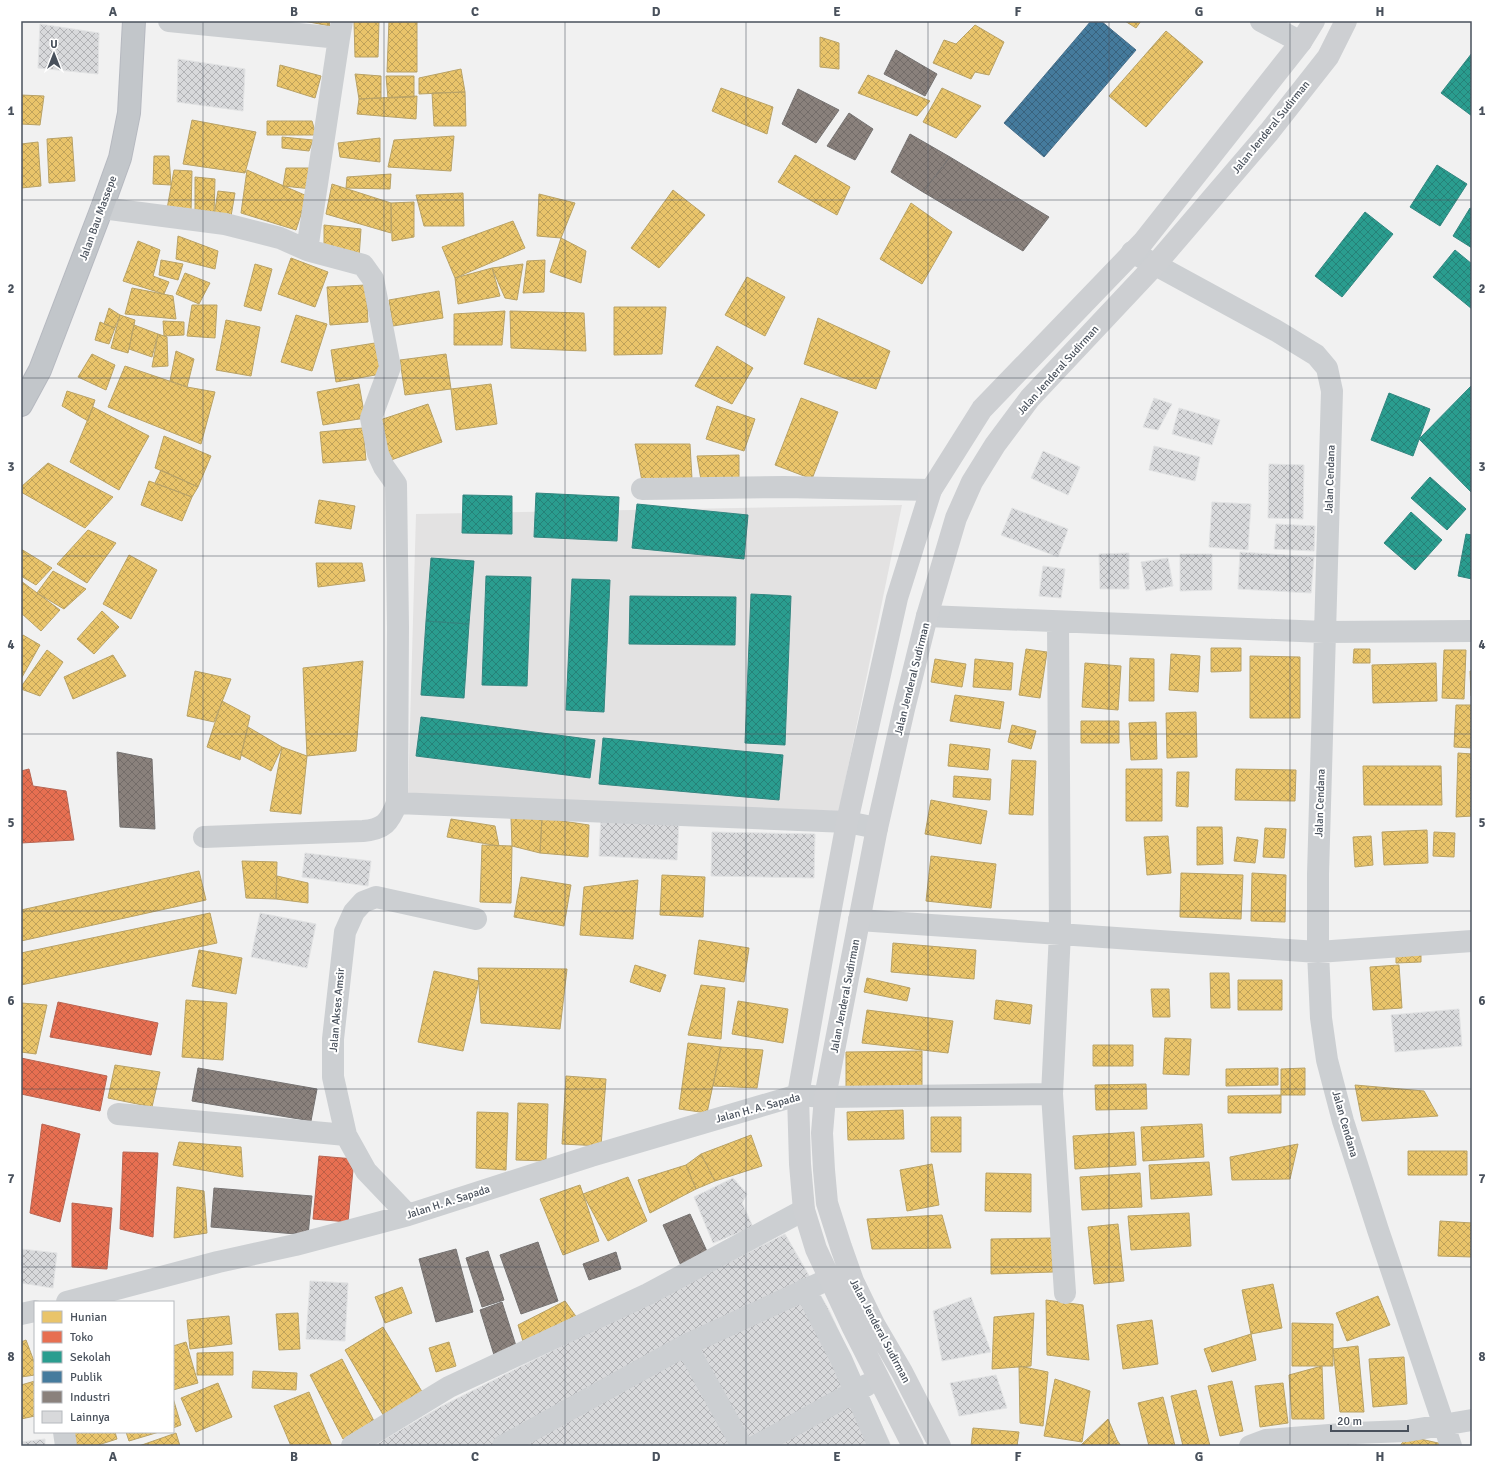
<svg xmlns="http://www.w3.org/2000/svg" width="1493" height="1467" viewBox="0 0 1493 1467" font-family="Signika,sans-serif">
<style>
.education{fill:#e3e2e2}
.homes{fill:url(#homes-cross-hatch);stroke:#b9a266}
.shops{fill:url(#shops-cross-hatch);stroke:#b86654}
.schools{fill:url(#schools-cross-hatch);stroke:#338680}
.public{fill:url(#public-cross-hatch);stroke:#466e8a}
.industry{fill:url(#industry-cross-hatch);stroke:#767372}
.building{fill:url(#building-cross-hatch);stroke:#e2e3e4}
.lines{fill:none;stroke-linecap:round;stroke-linejoin:round}
.trunk-casing{stroke:#b6b9c0;stroke-width:24}
.minor{stroke:#cccfd2;stroke-width:22}
.secondary{stroke:#cdcfd2;stroke-width:22}
.trunk{stroke:#c2c6ca;stroke-width:22}
.grid{fill:none;stroke:#49515c;stroke-width:1;stroke-opacity:0.55}
.labels{text-anchor:middle;dominant-baseline:central;stroke-width:4;stroke-linejoin:round;paint-order:stroke}
.street-label{font-size:11px;fill:#49515c;stroke:#fff}
.neatline{fill:none;stroke:#49515c;stroke-width:1.5}
.grid-label{font-size:13px;text-anchor:middle;font-weight:bold;fill:#49515c}
</style>
<defs>
<pattern id="homes-cross-hatch" width="8" height="8" patternUnits="userSpaceOnUse"><rect width="8" height="8" fill="#e9c46a"/><path d="M0 0l8 8M0 8l8-8" fill="none" stroke="#bfa25a"/></pattern>
<pattern id="shops-cross-hatch" width="8" height="8" patternUnits="userSpaceOnUse"><rect width="8" height="8" fill="#e76f51"/><path d="M0 0l8 8M0 8l8-8" fill="none" stroke="#bd5e46"/></pattern>
<pattern id="schools-cross-hatch" width="8" height="8" patternUnits="userSpaceOnUse"><rect width="8" height="8" fill="#2a9d8f"/><path d="M0 0l8 8M0 8l8-8" fill="none" stroke="#268278"/></pattern>
<pattern id="public-cross-hatch" width="8" height="8" patternUnits="userSpaceOnUse"><rect width="8" height="8" fill="#457b9d"/><path d="M0 0l8 8M0 8l8-8" fill="none" stroke="#39627d"/></pattern>
<pattern id="industry-cross-hatch" width="8" height="8" patternUnits="userSpaceOnUse"><rect width="8" height="8" fill="#8a817c"/><path d="M0 0l8 8M0 8l8-8" fill="none" stroke="#736c69"/></pattern>
<pattern id="building-cross-hatch" width="8" height="8" patternUnits="userSpaceOnUse"><rect width="8" height="8" fill="#d8d9db"/><path d="M0 0l8 8M0 8l8-8" fill="none" stroke="#b1b2b5"/></pattern>
</defs>
<rect width="100%" height="100%" fill="#f1f1f1"/>
<path class="education" d="M902,505L839,811L408,796L416,514Z"/>
<path class="homes" d="M304,21H329L330,26Z
M354,21H379L378,57H355Z
M389,21H417V72H387Z
M1125,21H1141L1136,28Z
M975,25L1004,42L989,75L975,72L971,79L933,63L944,40L956,44Z
M1166,31L1203,62L1146,127L1109,96Z
M820,37L839,43V69L820,67Z
M280,65L321,76L315,98L277,86Z
M461,69L465,92L419,94V78Z
M355,74L381,76V98L359,99Z
M868,75L930,101L917,116L858,93Z
M386,76H414V97L388,98Z
M721,88L773,107L767,134L712,111Z
M942,88L981,106L956,138L923,122Z
M465,92L466,126H434L432,93Z
M21,95L44,96L40,125L21,124Z
M417,96L416,119L357,114L359,99Z
M192,120L256,132L245,173L183,164Z
M267,121H312L316,135H267Z
M454,136L451,171L388,167L394,140Z
M72,137L75,181L49,183L47,139Z
M282,137L313,140L309,151L282,148Z
M380,138V162L340,157L338,143Z
M38,142L41,186L21,188V144Z
M795,155L850,187L837,215L778,182Z
M154,156H169L171,185L153,184Z
M286,168H314L312,189L283,186Z
M174,170L192,171L191,212L167,209Z
M247,170L307,196L296,230L241,213Z
M391,174L390,189L346,188L347,177Z
M195,177L215,179L214,216L195,212Z
M332,184L391,203V233L326,214Z
M673,190L705,215L659,268L631,248Z
M218,191L235,193L230,222L214,216Z
M463,193L464,226H424L416,195Z
M539,194L575,203L561,238L537,236Z
M414,202V237L392,241L391,203Z
M911,203L952,232L922,284L880,259Z
M513,221L525,248L455,278L442,247Z
M324,225L361,229L359,258L324,253Z
M178,236L218,251L215,269L176,259Z
M561,238L586,251L581,283L550,272Z
M138,241L160,250L153,276L169,282L164,294L123,281Z
M291,258L328,272L315,307L278,294Z
M161,260L183,264L178,280L159,275Z
M545,260L544,292L523,293L527,261Z
M255,264L272,269L261,311L244,306Z
M523,264L517,300L505,298L492,268Z
M492,268L500,296L458,304L455,278Z
M185,273L210,283L199,304L176,294Z
M747,277L785,297L765,336L725,315Z
M366,285L368,322L330,325L327,287Z
M132,288L173,296L176,319L125,314Z
M439,291L443,318L393,326L389,300Z
M192,305H217L215,338L187,336Z
M614,307H666L662,354L614,355Z
M109,308L120,315L115,328L104,324Z
M505,311L502,345H454V314Z
M510,311L584,313L586,351L511,348Z
M120,315L135,320L128,353L111,348Z
M296,315L327,324L312,371L281,362Z
M818,318L890,351L876,389L804,364Z
M226,320L260,327L251,376L216,370Z
M163,321L184,322V335L164,336Z
M100,322L115,328L109,344L95,340Z
M134,325L158,334L152,357L129,349Z
M158,334L167,337L168,366L152,367Z
M375,343L381,374L336,382L331,350Z
M717,346L753,368L732,404L695,386Z
M176,351L194,359L187,387L170,381Z
M92,354L115,365L106,390L78,377Z
M446,354L451,389L405,395L400,360Z
M125,366L187,387L215,392L201,444L108,407Z
M359,384L365,418L323,425L317,392Z
M491,384L497,424L456,430L451,389Z
M67,391L95,400L88,421L62,406Z
M801,398L838,412L812,479L775,465Z
M428,404L442,442L391,460L377,421Z
M717,406L755,419L744,451L706,439Z
M93,407L149,436L119,490L70,462Z
M363,428L366,460L323,463L320,432Z
M164,436L211,456L198,487L155,468Z
M635,444H690L692,479L642,481Z
M739,455V484L701,480L697,456Z
M48,463L113,497L85,528L21,492V487Z
M161,470L198,487L192,497L155,483Z
M149,481L192,497L182,521L141,505Z
M319,500L355,506L351,529L315,523Z
M88,530L116,543L87,583L57,564Z
M21,549L52,568L36,585L21,576Z
M129,555L157,570L131,619L103,604Z
M316,563H362L365,581L318,587Z
M53,571L86,589L64,609L37,593Z
M21,581L60,610L41,631L21,613Z
M102,611L119,627L94,654L77,639Z
M23,635L40,645L21,679V638Z
M1211,648H1241V671L1211,672Z
M1026,649L1047,652L1040,698L1019,695Z
M1354,649H1370V663H1353Z
M47,650L63,662L40,696L21,689V687Z
M1444,650H1466L1464,699L1442,698Z
M1171,654L1200,656L1198,692L1169,690Z
M113,655L126,676L73,699L64,677Z
M1250,656L1300,657V718H1250Z
M1130,658L1154,659V701H1129Z
M935,659L966,664L962,687L931,682Z
M975,659L1013,663L1011,690L973,687Z
M363,661L356,751L307,756L303,668Z
M1085,663L1121,666L1118,710L1082,707Z
M1436,663L1437,701L1373,703L1372,665Z
M195,671L231,679L214,722L187,716Z
M1470,671H1472V696H1471Z
M955,695L1004,702L1000,729L950,721Z
M222,701L250,716L240,760L207,747Z
M1456,705H1472V748L1454,747Z
M1196,712L1197,757L1167,758L1166,713Z
M1081,721H1119V743H1081Z
M1156,722L1157,759L1131,760L1129,723Z
M1012,725L1036,731L1031,749L1008,742Z
M248,727L282,747L271,771L241,755Z
M950,744L990,749L988,770L948,766Z
M282,747L307,756L301,814L270,811Z
M1458,753L1472,754V816L1456,817Z
M1012,760L1036,761L1033,815L1009,814Z
M1363,766H1441L1442,805H1364Z
M1126,769H1162V821H1126Z
M1236,769L1296,770L1295,801L1235,800Z
M1177,772H1189L1188,807L1176,806Z
M954,776L991,779L990,800L953,797Z
M931,800L987,811L981,844L925,834Z
M511,818H542L540,853L512,846Z
M542,818L589,825L588,857L540,853Z
M451,819L495,826L499,846L447,837Z
M1197,827H1222L1223,864L1197,865Z
M1265,828L1286,829L1284,858L1263,857Z
M1427,830L1428,863L1384,865L1382,832Z
M1434,832L1455,833L1454,857L1433,856Z
M1168,836L1171,873L1147,875L1144,837Z
M1371,836L1373,865L1355,867L1353,837Z
M1237,837L1258,840L1255,863L1234,861Z
M482,845L512,846L511,903L480,902Z
M931,856L996,864L991,908L926,901Z
M242,861L277,862L276,899L246,898Z
M199,871L206,900L21,941V910Z
M1181,873L1243,875L1241,919L1180,917Z
M1252,873L1286,875L1285,922L1251,921Z
M662,875L705,877L703,917L660,915Z
M277,876L308,883V903L276,899Z
M521,877L571,885L564,926L514,917Z
M638,880L633,939L580,935L584,887Z
M210,913L217,943L21,985V953Z
M699,940L749,948L744,982L694,974Z
M893,943L976,950L974,979L891,972Z
M1421,948V962L1396,963V949Z
M199,950L242,958L236,994L192,986Z
M635,965L666,975L660,992L630,982Z
M1399,965L1402,1008L1373,1010L1370,967Z
M478,968L567,969L560,1029L481,1023Z
M434,971L479,981L463,1051L418,1042Z
M1210,973H1229L1230,1008H1211Z
M867,978L910,988L907,1001L864,992Z
M1238,980H1282V1010H1238Z
M701,985L725,988L721,1039L688,1035Z
M1151,989H1169L1170,1017H1153Z
M186,1000L227,1003L223,1060L182,1057Z
M996,1000L1032,1005L1030,1024L994,1019Z
M738,1001L788,1009L783,1043L732,1034Z
M21,1003L47,1005L36,1054L21,1052Z
M867,1010L953,1021L948,1053L862,1043Z
M1165,1038L1191,1039L1189,1075L1163,1074Z
M688,1043L721,1047L707,1113L679,1109Z
M1093,1045H1133V1066H1093Z
M721,1047L763,1050L757,1088L713,1086Z
M922,1051V1086L846,1087V1052Z
M115,1065L160,1072L152,1107L108,1098Z
M1278,1068V1085L1226,1086V1069Z
M1305,1068V1095H1281V1069Z
M566,1076L606,1079L601,1146L562,1144Z
M1146,1084L1147,1109L1096,1110L1095,1085Z
M1355,1085L1424,1091L1438,1116L1362,1121Z
M1281,1095V1113H1228V1096Z
M518,1103L548,1104L546,1161L516,1160Z
M903,1110L904,1139L848,1140L847,1112Z
M477,1112L508,1113L506,1170L476,1168Z
M931,1117H961V1152H931Z
M1202,1124L1204,1157L1143,1161L1141,1127Z
M1134,1132L1136,1165L1075,1169L1073,1136Z
M751,1135L762,1166L715,1181L701,1154Z
M179,1142L241,1147L243,1177L173,1165Z
M1298,1144L1290,1179L1232,1180L1230,1157Z
M1408,1151H1467V1175H1408Z
M701,1154L715,1181L696,1189L686,1165Z
M1209,1162L1212,1195L1151,1199L1149,1165Z
M932,1164L939,1205L907,1211L900,1170Z
M686,1165L696,1189L650,1213L638,1180Z
M986,1173L1031,1174V1212L985,1211Z
M1140,1173L1142,1207L1082,1210L1080,1177Z
M628,1177L647,1221L608,1241L583,1194Z
M580,1185L599,1241L563,1255L540,1199Z
M177,1187L204,1191L207,1233L174,1238Z
M1189,1213L1191,1246L1131,1250L1128,1216Z
M942,1215L951,1248L872,1249L867,1219Z
M1440,1221L1472,1223V1257L1438,1256Z
M1118,1224L1124,1281L1094,1284L1088,1227Z
M1052,1238L1053,1272L991,1274V1239Z
M782,1244L797,1285L688,1330L679,1301Z
M1273,1284L1282,1328L1251,1334L1242,1290Z
M402,1287L412,1313L385,1323L375,1297Z
M1378,1296L1390,1325L1347,1341L1336,1313Z
M1046,1300L1083,1305L1089,1360L1047,1355Z
M565,1301L580,1322L525,1348L518,1325Z
M666,1310L678,1336L620,1364L607,1338Z
M298,1313L300,1349L279,1350L276,1314Z
M782,1313L804,1343L733,1378L723,1347Z
M1034,1313L1031,1366L992,1369L994,1317Z
M229,1316L232,1344L190,1349L187,1320Z
M1152,1320L1158,1364L1123,1369L1117,1325Z
M1292,1323L1333,1324V1366H1292Z
M383,1327L424,1395L385,1418L345,1350Z
M1251,1334L1256,1360L1212,1372L1204,1349Z
M26,1340L35,1364V1375L21,1377V1342Z
M186,1342L198,1383L173,1390V1346Z
M449,1342L456,1366L436,1372L429,1348Z
M1358,1346L1364,1412H1340L1333,1349Z
M601,1350L614,1376L555,1404L543,1378Z
M233,1352V1375H197V1353Z
M1404,1357L1407,1404L1373,1407L1369,1359Z
M342,1359L375,1423L343,1439L310,1375Z
M812,1359L830,1396L754,1434L742,1402Z
M1019,1366L1048,1372L1043,1426L1020,1423Z
M1322,1366L1324,1419H1292L1289,1375Z
M754,1367L756,1393L742,1402L733,1378Z
M253,1371L297,1373L296,1390L252,1388Z
M522,1377L537,1404L459,1444L445,1417Z
M1055,1379L1090,1391L1082,1442L1044,1436Z
M35,1381V1416L21,1419V1385Z
M1232,1381L1243,1431L1220,1436L1208,1386Z
M218,1383L232,1417L196,1432L181,1398Z
M1283,1383L1288,1423L1260,1427L1255,1386Z
M1196,1390L1210,1446H1183L1171,1396Z
M309,1392L332,1446H291L274,1406Z
M681,1392L693,1417L639,1444L626,1418Z
M1163,1397L1175,1446H1149L1138,1403Z
M173,1398L181,1425L173,1428Z
M1108,1419L1117,1440L1110,1446H1080Z
M623,1424L633,1446H577Z
M835,1428L847,1446H795Z
M973,1428L1019,1432L1017,1446H971Z
M67,1432H115L117,1439L95,1446H73Z
M126,1432H159L129,1441Z
M176,1433L180,1446H139Z
M700,1433L706,1446H673Z
M1407,1436L1447,1445L1400,1446Z
M438,1440L441,1446H426Z
M1117,1440L1121,1446H1110Z"/>
<path class="shops" d="M29,769L33,786L66,791L74,840L21,843V771Z
M58,1002L158,1023L151,1055L50,1037Z
M21,1058L107,1076L100,1111L21,1094Z
M42,1124L80,1134L60,1222L30,1213Z
M123,1152L158,1153L153,1237L120,1229Z
M319,1156L354,1159L348,1222L313,1219Z
M72,1203L112,1208L107,1269L72,1267Z"/>
<path class="schools" d="M1472,53V116L1441,93Z
M1437,165L1467,184L1440,226L1410,207Z
M1470,208L1472,209V248L1453,236Z
M1365,212L1393,234L1342,297L1315,276Z
M1455,250L1472,264V309L1433,277Z
M1472,385V493L1419,439Z
M1389,393L1430,409L1413,456L1371,440Z
M1430,477L1466,509L1447,530L1411,498Z
M536,493L619,497L617,541L534,537Z
M463,495L512,496V534L462,533Z
M637,504L748,515L744,559L632,548Z
M1411,512L1442,540L1415,570L1384,543Z
M1466,534L1472,535V579L1458,576Z
M431,558L474,561L469,624L426,621Z
M486,576L531,577L527,686L482,685Z
M572,579L610,580L604,712L566,710Z
M751,594L791,596L785,745L745,743Z
M630,596L736,597L735,645L629,644Z
M426,621L469,624L464,698L421,695Z
M421,717L595,740L590,778L416,756Z
M603,738L783,755L779,800L599,784Z"/>
<path class="public" d="M1091,21H1101L1136,50L1044,157L1004,123Z"/>
<path class="industry" d="M896,50L937,74L925,96L884,74Z
M798,89L839,110L816,143L782,124Z
M849,113L873,129L855,160L827,146Z
M910,134L950,157L923,192L891,172Z
M950,157L1049,217L1023,251L923,192Z
M117,752L152,759L155,829L120,827Z
M198,1068L317,1089L311,1121L192,1101Z
M214,1188L312,1196L308,1235L211,1227Z
M690,1214L710,1258L683,1270L663,1225Z
M538,1242L558,1301L521,1314L500,1255Z
M456,1249L473,1312L436,1322L419,1259Z
M488,1251L504,1300L482,1307L466,1258Z
M616,1252L621,1269L589,1280L583,1264Z
M502,1302L518,1352L495,1358L480,1310Z"/>
<path class="building" d="M40,24L99,33L98,74L38,68Z
M178,59L245,69L243,111L177,102Z
M1154,398L1172,404L1158,430L1143,427Z
M1179,408L1220,420L1212,445L1172,434Z
M1154,446L1200,457L1195,481L1149,470Z
M1043,451L1080,467L1068,495L1031,478Z
M1269,464L1304,465L1303,519L1268,518Z
M1212,502L1251,504L1248,550L1209,547Z
M1012,508L1068,529L1058,557L1001,535Z
M1276,524L1315,526L1314,551L1274,549Z
M1240,552L1314,557L1311,593L1238,589Z
M1129,553V589H1100L1099,554Z
M1180,554H1212V590L1180,591Z
M1168,558L1173,586L1146,591L1141,562Z
M1043,566L1065,569L1061,598L1039,596Z
M601,816L679,821L677,860L599,856Z
M712,832L815,834L814,878L711,876Z
M305,853L371,861L368,886L302,877Z
M260,913L316,924L307,968L251,957Z
M1459,1009L1462,1046L1395,1052L1391,1015Z
M733,1178L747,1194L742,1203L753,1227L713,1243L694,1197Z
M785,1234L829,1310L891,1446H373L442,1406Z
M21,1249L57,1253L53,1288L21,1283Z
M310,1281L348,1283L345,1341L306,1339Z
M971,1297L991,1352L942,1361L933,1311Z
M996,1375L1007,1408L959,1416L950,1383Z
M45,1439V1446H21V1442Z
M1336,1442L1372,1446H1336Z"/>
<g class="lines">
<defs>
<path id="trunk" d="M21,405L40,370L102,208L120,158L129,113L134,21"/>
</defs>
<use href="#trunk" class="trunk-casing"/>
<path class="minor" d="M169,21L339,38L342,21
M1261,21L1301,42
M102,208L225,224L280,238L307,250L363,265L373,279L390,367L371,418L378,454L384,467L396,484L398,627L397,803C389,823 384,829 363,831L204,837
M307,250L339,38
M1132,252L1275,330L1316,355L1327,368L1332,391L1318,874V952L1321,1018L1327,1060L1343,1121L1378,1230L1451,1446
M642,489L784,487L931,490
M927,616L1324,632L1472,631
M397,803L847,822L877,828
M859,920L1318,952L1472,941
M1052,1094L1065,1293
M118,1114L346,1135
M408,1215L366,1171L346,1135L333,1077V1039L345,932L354,912L363,902L376,897L476,919
M805,1289L841,1359L879,1446
M67,1302L218,1262L295,1245L408,1215L591,1156L798,1095L825,1097L1052,1094L1060,933L1058,622
M21,1314L35,1311
M686,1345L742,1446
M64,1432L66,1446
M352,1446L449,1387L648,1294L804,1210
M503,1446L686,1345L829,1279
M756,1446L867,1385
M1250,1446L1266,1440L1354,1433L1407,1431L1472,1420"/>
<path class="secondary" d="M913,1446L853,1328L816,1249L804,1210L800,1164L798,1095L829,919L847,822L897,598L931,490L982,409L1143,242L1301,42L1314,21
M940,1446L902,1372L874,1324L853,1281L841,1247L827,1203L824,1170L822,1133L825,1097L877,828L904,709L927,616L956,518L972,482L995,445L1030,398L1155,265L1269,132L1328,57L1346,21"/>
<use href="#trunk" class="trunk"/>
</g>
<path class="grid" d="M203,21V1446M384,21V1446M565,21V1446M746,21V1446M928,21V1446M1109,21V1446M1290,21V1446M21,200H1472M21,378H1472M21,556H1472M21,734H1472M21,911H1472M21,1089H1472M21,1267H1472"/>
<g class="labels">
<g class="street-label">
<text transform="translate(1271 127) rotate(-51)">Jalan Jenderal Sudirman</text>
<text transform="translate(98 218) rotate(-70)">Jalan Bau Massepe</text>
<text transform="translate(1058 370) rotate(-48)">Jalan Jenderal Sudirman</text>
<text transform="translate(1330 479) rotate(-88)">Jalan Cendana</text>
<text transform="translate(912 679) rotate(-76)">Jalan Jenderal Sudirman</text>
<text transform="translate(1320 803) rotate(-88)">Jalan Cendana</text>
<text transform="translate(845 996) rotate(-79)">Jalan Jenderal Sudirman</text>
<text transform="translate(337 1010) rotate(-85)">Jalan Akses Amsir</text>
<text transform="translate(758 1108) rotate(-15)">Jalan H. A. Sapada</text>
<text transform="translate(1345 1124) rotate(74)">Jalan Cendana</text>
<text transform="translate(448 1202) rotate(-18)">Jalan H. A. Sapada</text>
<text transform="translate(880 1331) rotate(62)">Jalan Jenderal Sudirman</text>
</g>
</g>
<rect width="1493" height="1467" fill="none" stroke="#ffffff" stroke-width="44"/>
<rect x="34" y="1301" width="140" height="132" fill="#ffffff" stroke="#b6b9be"/>
<rect x="42" y="1311" width="20" height="12" fill="#e9c46a" stroke="#b6b9be"/>
<text x="70" y="1321" font-size="12" fill="#49515c">Hunian</text>
<rect x="42" y="1331" width="20" height="12" fill="#e76f51" stroke="#b6b9be"/>
<text x="70" y="1341" font-size="12" fill="#49515c">Toko</text>
<rect x="42" y="1351" width="20" height="12" fill="#2a9d8f" stroke="#b6b9be"/>
<text x="70" y="1361" font-size="12" fill="#49515c">Sekolah</text>
<rect x="42" y="1371" width="20" height="12" fill="#457b9d" stroke="#b6b9be"/>
<text x="70" y="1381" font-size="12" fill="#49515c">Publik</text>
<rect x="42" y="1391" width="20" height="12" fill="#8a817c" stroke="#b6b9be"/>
<text x="70" y="1401" font-size="12" fill="#49515c">Industri</text>
<rect x="42" y="1411" width="20" height="12" fill="#d8d9db" stroke="#b6b9be"/>
<text x="70" y="1421" font-size="12" fill="#49515c">Lainnya</text>
<g transform="translate(54 54)" stroke="#ffffff" stroke-width="3" paint-order="stroke">
<path d="M0-3L7 15L0 10L-7 15Z" fill="#49515c"/>
<text y="-6" font-size="11" font-weight="bold" text-anchor="middle" fill="#49515c">U</text>
</g>
<path d="M1331 1425v6h77v-6" fill="none" stroke="#49515c" stroke-width="2"/>
<text x="1337" y="1425" font-size="12" fill="#49515c" stroke="#ffffff" stroke-width="3" paint-order="stroke">20 m</text>
<rect x="22" y="22" width="1449" height="1423" class="neatline"/>
<g class="grid-label">
<text x="113" y="16">A</text>
<text x="294" y="16">B</text>
<text x="475" y="16">C</text>
<text x="656" y="16">D</text>
<text x="837" y="16">E</text>
<text x="1018" y="16">F</text>
<text x="1199" y="16">G</text>
<text x="1380" y="16">H</text>
<text x="11" y="115">1</text>
<text x="1482" y="115">1</text>
<text x="11" y="293">2</text>
<text x="1482" y="293">2</text>
<text x="11" y="471">3</text>
<text x="1482" y="471">3</text>
<text x="11" y="649">4</text>
<text x="1482" y="649">4</text>
<text x="11" y="827">5</text>
<text x="1482" y="827">5</text>
<text x="11" y="1005">6</text>
<text x="1482" y="1005">6</text>
<text x="11" y="1183">7</text>
<text x="1482" y="1183">7</text>
<text x="11" y="1361">8</text>
<text x="1482" y="1361">8</text>
<text x="113" y="1461">A</text>
<text x="294" y="1461">B</text>
<text x="475" y="1461">C</text>
<text x="656" y="1461">D</text>
<text x="837" y="1461">E</text>
<text x="1018" y="1461">F</text>
<text x="1199" y="1461">G</text>
<text x="1380" y="1461">H</text>
</g>
</svg>
